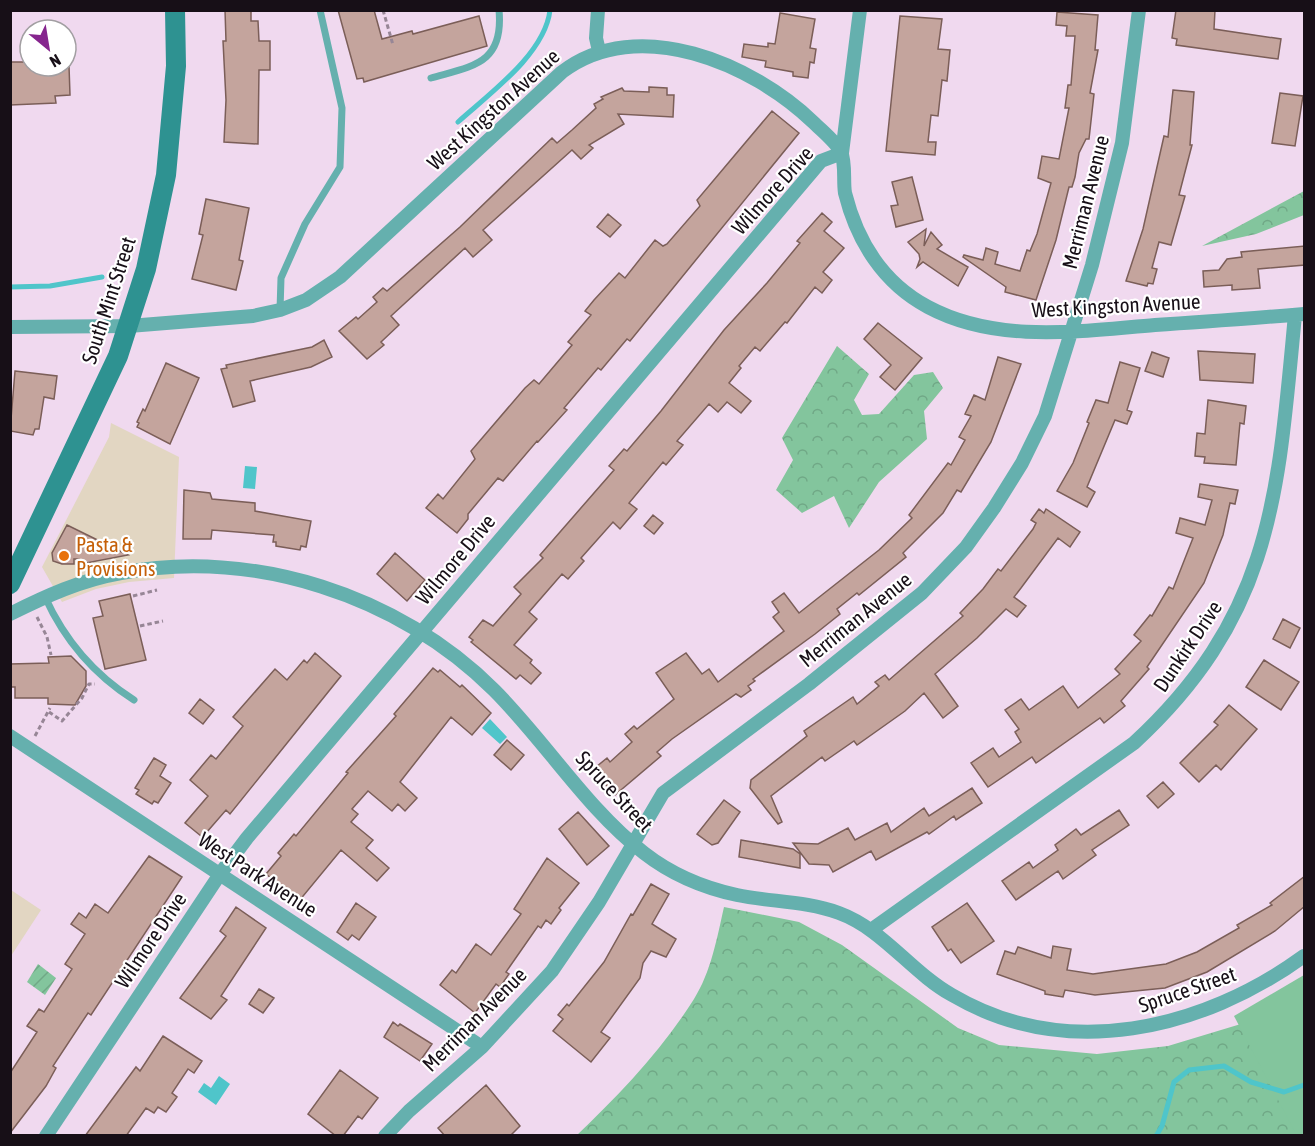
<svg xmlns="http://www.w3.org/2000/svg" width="1315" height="1146" viewBox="0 0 1315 1146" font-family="'Asap Condensed',sans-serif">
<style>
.commercial{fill:#e2d6c2}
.forest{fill:url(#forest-crowns)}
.park{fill:#83c59d}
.garden{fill:url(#garden-furrows)}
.water{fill:#4fc5ca}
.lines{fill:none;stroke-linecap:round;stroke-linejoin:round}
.stream{stroke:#4fc5ca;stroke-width:5}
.building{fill:#c4a49d;stroke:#7b5e58;stroke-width:1.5}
.path{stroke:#978696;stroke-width:3;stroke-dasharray:4.5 3;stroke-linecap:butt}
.lane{stroke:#65b0ae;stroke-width:7}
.street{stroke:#65b0ae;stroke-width:14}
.secondary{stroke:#2e9291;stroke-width:20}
.food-dot{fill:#e8710a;stroke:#fff;stroke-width:2}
.labels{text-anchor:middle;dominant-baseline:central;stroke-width:4.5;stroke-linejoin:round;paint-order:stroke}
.street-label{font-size:21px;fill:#170f17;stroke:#fff}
.food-label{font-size:21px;fill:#c56008;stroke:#fff;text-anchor:start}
</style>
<defs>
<pattern id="forest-crowns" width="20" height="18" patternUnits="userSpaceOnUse" patternTransform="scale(1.5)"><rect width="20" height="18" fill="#83c59d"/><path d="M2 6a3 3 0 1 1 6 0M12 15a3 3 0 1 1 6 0" fill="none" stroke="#70a886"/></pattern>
<pattern id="garden-furrows" width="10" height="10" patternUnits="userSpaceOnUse" patternTransform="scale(1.5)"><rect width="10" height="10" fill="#83c59d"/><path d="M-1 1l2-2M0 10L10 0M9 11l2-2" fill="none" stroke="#70a886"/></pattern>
</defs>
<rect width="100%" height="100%" fill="#f0d9ef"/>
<path class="commercial" d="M111,423L179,457L174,578L129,582L96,589L62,602L42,567L109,437Z
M11,890L41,910L11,956Z"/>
<path class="forest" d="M1304,191V215L1256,234L1202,246Z
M837,346L869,374L854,400L862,415L879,414L914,375L933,372L943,388L924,411L927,439L879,482L849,528L834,496L802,513L776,490L793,460L782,438Z
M724,907L799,922L842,945L958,1028L999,1045L1097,1054L1168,1046L1264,1017L1304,1135L576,1136C619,1095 662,1050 694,999C711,972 717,938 724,907Z"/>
<path class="park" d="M1304,975V1135L1297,1136L1234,1016Z"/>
<path class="garden" d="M38,964L56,978L45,995L27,982Z"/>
<path class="water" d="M245,466L257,467L255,489L243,488Z
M490,719L507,737L500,744L482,728Z
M219,1076L230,1084L216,1105L198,1092L204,1083L211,1088Z"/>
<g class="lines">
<path class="stream" d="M458,122C489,94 545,54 550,10
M10,287L50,286L102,277
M1156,1136L1162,1126L1174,1082L1189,1070L1224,1066L1251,1082L1284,1092L1304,1085"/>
</g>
<path class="building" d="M225,10H251V21H258L259,41H270V70H259L258,144L224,142L226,100L223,41H226Z
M338,10H374L382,39L412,31L413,34L479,16L487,46L364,82L363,78L357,79Z
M1176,10H1215L1214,29L1281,39L1278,59L1176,45L1177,39L1172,38Z
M1057,12L1098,15L1095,50H1098L1090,93L1094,94L1089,139H1086L1079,153L1075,177L1072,187H1069L1056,240L1036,300L1005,292L1006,287L963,257L964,255L983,260L986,248L998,252L995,264L1020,271L1027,250L1030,251L1037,234L1051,183L1038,178L1042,156L1059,159L1069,108H1065L1068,85H1071L1075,36H1066L1067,26L1056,25Z
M780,13L815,19L810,48L816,49L814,63L810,62L808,78L793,76V72L765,67L766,61L742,57L744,44L768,47V43L775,44Z
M900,16L942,19L938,49L950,50L947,81L942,80L938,116L931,115L928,142H936L935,155L886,151Z
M10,62H30V66H69L70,95L55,96L56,103L10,105Z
M649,87L667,88V95H674L673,117L618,114L624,124L589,145L593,148L581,159L572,150L483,230L492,240L473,257L465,248L391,316L399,325L381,342L384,345L367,359L339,331L356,317L358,319L377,302L373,297L383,288L387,291L460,227L552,138L557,143L572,130L596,108L594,104L603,99L601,97L622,88L624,91L649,92Z
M1173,90L1194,92L1190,145H1192L1179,195L1185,196L1171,245L1159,242L1152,268L1157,269L1153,284L1148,283L1147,286L1126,281L1143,229L1164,136L1168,137Z
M1280,93L1303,96L1295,146L1272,143Z
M772,111L799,133L630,341L627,339L601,370L598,368L564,408L567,410L538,442L537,441L503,481L498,478L468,514V519L457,533L426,508L438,494L443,499L475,459L471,451L525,388L534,380L539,384L572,345L568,342L591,315L585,311L594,300L619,273L625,278L655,240L663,246L667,244L700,206L697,200Z
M912,177L923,220L896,227L891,206L898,205L892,182Z
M206,199L249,208L239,260L243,261L236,290L192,279L203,235L199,234Z
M822,213L832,222L824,231L844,248L823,272L832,280L822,293L815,287L787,323L785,322L760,351L755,347L739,366L741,368L729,383L751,401L741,413L727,402L718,412L709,404L677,441L683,445L666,465L663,462L629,503L637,509L620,529L613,522L581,558L584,561L568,579L562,574L529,612L537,619L514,645L532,660L530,663L541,673L531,684L520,675L516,679L471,642L473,640L469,637L483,620L493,626L521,594L514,587L543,558L540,555L614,470L609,466L624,449L627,451L661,411L724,330L767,283L800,243L797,241Z
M608,214L621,225L610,237L597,227Z
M926,229L924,246L931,232L942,245L937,249L968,267L958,286L923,262L917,267L920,259L919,254L908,242Z
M1305,246V265L1258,269L1260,288L1232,290V285L1204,287L1203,271L1219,270L1227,259L1242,257L1241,252Z
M878,323L922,358L895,390L880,377L891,365L864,339Z
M324,340L332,357L311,367L250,381L255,401L233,407L221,369L227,368L226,365L312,347Z
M1198,351L1255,354L1253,383L1200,380Z
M1152,352L1169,358L1163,377L1145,371Z
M998,357L1021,364L991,442L961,492L957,490L943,513L903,553L906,557L859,595L857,593L837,609L840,614L815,634L753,679L755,681L748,686L751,690L741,697L736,694L672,739L657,752L661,756L615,795L596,774L600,771L596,767L607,758L610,762L632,742L625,734L634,726L637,729L674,699L656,673L686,653L702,674L709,669L718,682L784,631L773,617L779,612L772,602L784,593L799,613L879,550L912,518L909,515L948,463L951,465L965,440L959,437L971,416L965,414L974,395L985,400Z
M1120,362L1140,368L1127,410L1132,412L1127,424L1115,420L1087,487L1095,492L1087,507L1057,491L1073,463L1089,423L1087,422L1096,400L1108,403Z
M166,363L199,378L170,444L137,427L139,423L137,422L143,409L145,411Z
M15,371L57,376L54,399L44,397L39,429H35L33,435L10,431Z
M1208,400L1246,406L1244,424L1240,423L1236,465L1204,463L1205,457L1195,456L1197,433L1205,434Z
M1200,484L1238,490L1235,504L1230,503L1223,535L1204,583L1147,667L1149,669L1121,701L1125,706L1104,723L1100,718L1036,763L1032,757L988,787L971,763L993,748L999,757L1021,742L1015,732L1019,729L1005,710L1021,699L1029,710L1063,686L1078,708L1120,674L1115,669L1141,641L1134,635L1150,615L1152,616L1169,587L1173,589L1193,538L1176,533L1180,518L1205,525L1212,500L1198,497Z
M184,490L210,493L212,499L255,503V511L311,521L306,547L301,546L300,550L276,546V542H273L274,535L212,530L211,539H183Z
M1039,509L1044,513L1046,509L1080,532L1070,547L1058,538L1021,588L1014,597L1026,606L1017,617L1006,609L977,638L935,674L958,706L943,718L924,693L905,711L857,745L854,741L825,761L822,757L771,796L782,822L778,824L750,788L751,780L807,736L804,731L853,697L857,704L879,686L875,682L885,675L889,680L963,616L960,613L983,589L998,569L1001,571L1033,529L1036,523L1031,520Z
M653,515L663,523L654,534L644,526Z
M67,525L128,555L81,564L79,559H74V564H62L53,561L52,553Z
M395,553L425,580L407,601L377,574Z
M130,594L146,660L105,669L93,618L103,616L99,601Z
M1283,619L1300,628L1290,648L1273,639Z
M315,653L341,676L230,814L226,810L206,833L204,832L201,836L185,823L208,796L190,780L211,755L216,759L243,726L233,717L275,669L287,680L304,660L307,663Z
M71,656L86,671V686L75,705L48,704V698H15V687H10V664L49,663L48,657Z
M1264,660L1299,682L1281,710L1246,687Z
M433,668L438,672L440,670L460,687L462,685L491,713L472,735L451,717L400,782L417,798L405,811L398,804L392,811L368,791L352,809L358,814L351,822L373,840L366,848L389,868L377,881L341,850L299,901L266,874L281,856L278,853L294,834L296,836L348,773L346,772L396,716L394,714Z
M200,699L214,710L203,724L189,713Z
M1229,705L1257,729L1221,770L1216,765L1199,782L1180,763L1218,725L1214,722Z
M507,740L524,755L511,770L494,755Z
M154,758L166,765L160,776L171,783L158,803L154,801L152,804L136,794L139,790L135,788Z
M1163,782L1174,794L1158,808L1147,796Z
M972,788L982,803L956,820L954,816L929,834L927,832L876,860L871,851L833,872L829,865L809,864L793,843L818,844L848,828L855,840L887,823L891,832L924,808L929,816Z
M724,800L740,812L718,843L712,845L697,834Z
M1119,810L1129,825L1092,850L1096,855L1063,879L1058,871L1016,900L1002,881L1029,862L1033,868L1058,850L1055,845L1076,829L1081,835Z
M578,812L609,846L587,865L559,829Z
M741,840L793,849L800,854V868L739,857Z
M149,856L182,877L91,1015L88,1013L53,1066L56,1068L46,1086L10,1133V1073L37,1032L27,1026L39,1009L44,1012L72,969L65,964L85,934L71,924L79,913L86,918L95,904L108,913Z
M547,858L579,883L559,908L561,910L551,924L546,920L541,928L538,926L506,972L509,974L500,987L496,984L475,1013L440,985L452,970L456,973L476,944L491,955L521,914L514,909Z
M1305,876V906L1275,931L1207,972L1165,988L1095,995L1065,990L1063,997L1045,994V991L997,974L1005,951L1015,954L1018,947L1051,958L1053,946L1071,949L1067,970L1093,974L1166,964L1197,952L1239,928L1237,925L1272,905L1270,903Z
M651,884L669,894L652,924L676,939L666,957L651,951L643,963L640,978L601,1032L610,1038L591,1062L553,1031L563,1019L558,1015L567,1004L569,1006L604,962L631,914L633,915Z
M356,903L376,917L359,940L352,935L348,940L337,932Z
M967,903L994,941L961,963L951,949L948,951L932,927Z
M236,907L266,928L221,996L227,1000L211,1019L180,998L226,936L220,931Z
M259,989L274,998L263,1013L249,1004Z
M393,1022L398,1026L400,1024L432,1044L420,1061L384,1037Z
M163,1036L202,1061L194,1073L188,1069L172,1093L177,1097L166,1112L158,1107L154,1113L146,1108L126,1136H85L136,1067L140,1071Z
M340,1070L378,1098L362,1119L358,1116L343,1136H336L308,1114Z
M486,1085L520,1126L510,1136H445L438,1128Z"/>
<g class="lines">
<path class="path" d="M383,10L393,45
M133,596L157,590
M37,617L47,637L51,655
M140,626L163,621
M49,712L62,721L82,698L89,684H95
M35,736L50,708"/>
<path class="lane" d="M431,78C473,66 504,64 499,10
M280,310L281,278L305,224L340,167L342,108L320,10
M45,597C65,641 93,674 134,700"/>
<path class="street" d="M598,10L596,38L599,51
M10,327L129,326L253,316L280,310L306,300L340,277L562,72C638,14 753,64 813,122C822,131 836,142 841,152C846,163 843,181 845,193C857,241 883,283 928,307C997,344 1080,331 1155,325C1205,322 1255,318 1304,314
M10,614C46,596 81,580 121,573C253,548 399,595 494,690C546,742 586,808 644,853C671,874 704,888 737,895C771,902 806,901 839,913C883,929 911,972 952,995C1066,1062 1202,1030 1304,956
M10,736L482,1047
M871,930L1134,743C1274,614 1278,492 1295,315
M46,1136L220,874L247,838L821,161L842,153L860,10
M385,1136L409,1111L482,1047L552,971L599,902L663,793L809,684L922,593L966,547L994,508L1022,463L1045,416L1092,265L1122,143L1139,10"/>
<path class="secondary" d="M10,584L118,356L146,269L166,175L176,66L175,10"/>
</g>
<circle class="food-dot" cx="64" cy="556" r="6"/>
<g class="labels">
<g class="street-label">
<text transform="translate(493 109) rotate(-42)">West Kingston Avenue</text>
<text transform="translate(772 190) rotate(-48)">Wilmore Drive</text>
<text transform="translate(1085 202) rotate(-76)">Merriman Avenue</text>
<text transform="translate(108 300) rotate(-72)">South Mint Street</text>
<text transform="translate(1116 305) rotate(-3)">West Kingston Avenue</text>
<text transform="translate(455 559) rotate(-50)">Wilmore Drive</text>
<text transform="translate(855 619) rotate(-39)">Merriman Avenue</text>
<text transform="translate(1187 646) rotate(-56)">Dunkirk Drive</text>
<text transform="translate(615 791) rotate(47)">Spruce Street</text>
<text transform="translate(258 874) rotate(33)">West Park Avenue</text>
<text transform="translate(150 940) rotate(-56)">Wilmore Drive</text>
<text transform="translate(1187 989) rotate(-19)">Spruce Street</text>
<text transform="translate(474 1019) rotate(-45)">Merriman Avenue</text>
</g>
<g class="food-label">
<text x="76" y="544">Pasta &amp;<tspan x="76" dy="24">Provisions</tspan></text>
</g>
</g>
<rect width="1315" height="1146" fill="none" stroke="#170f17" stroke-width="24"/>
<g transform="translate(48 48) rotate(150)"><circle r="28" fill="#ffffff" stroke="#a29fa2" stroke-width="1.5"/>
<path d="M0-4.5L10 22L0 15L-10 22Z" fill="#86258e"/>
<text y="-9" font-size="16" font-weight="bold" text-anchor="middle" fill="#170f17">N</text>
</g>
</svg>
